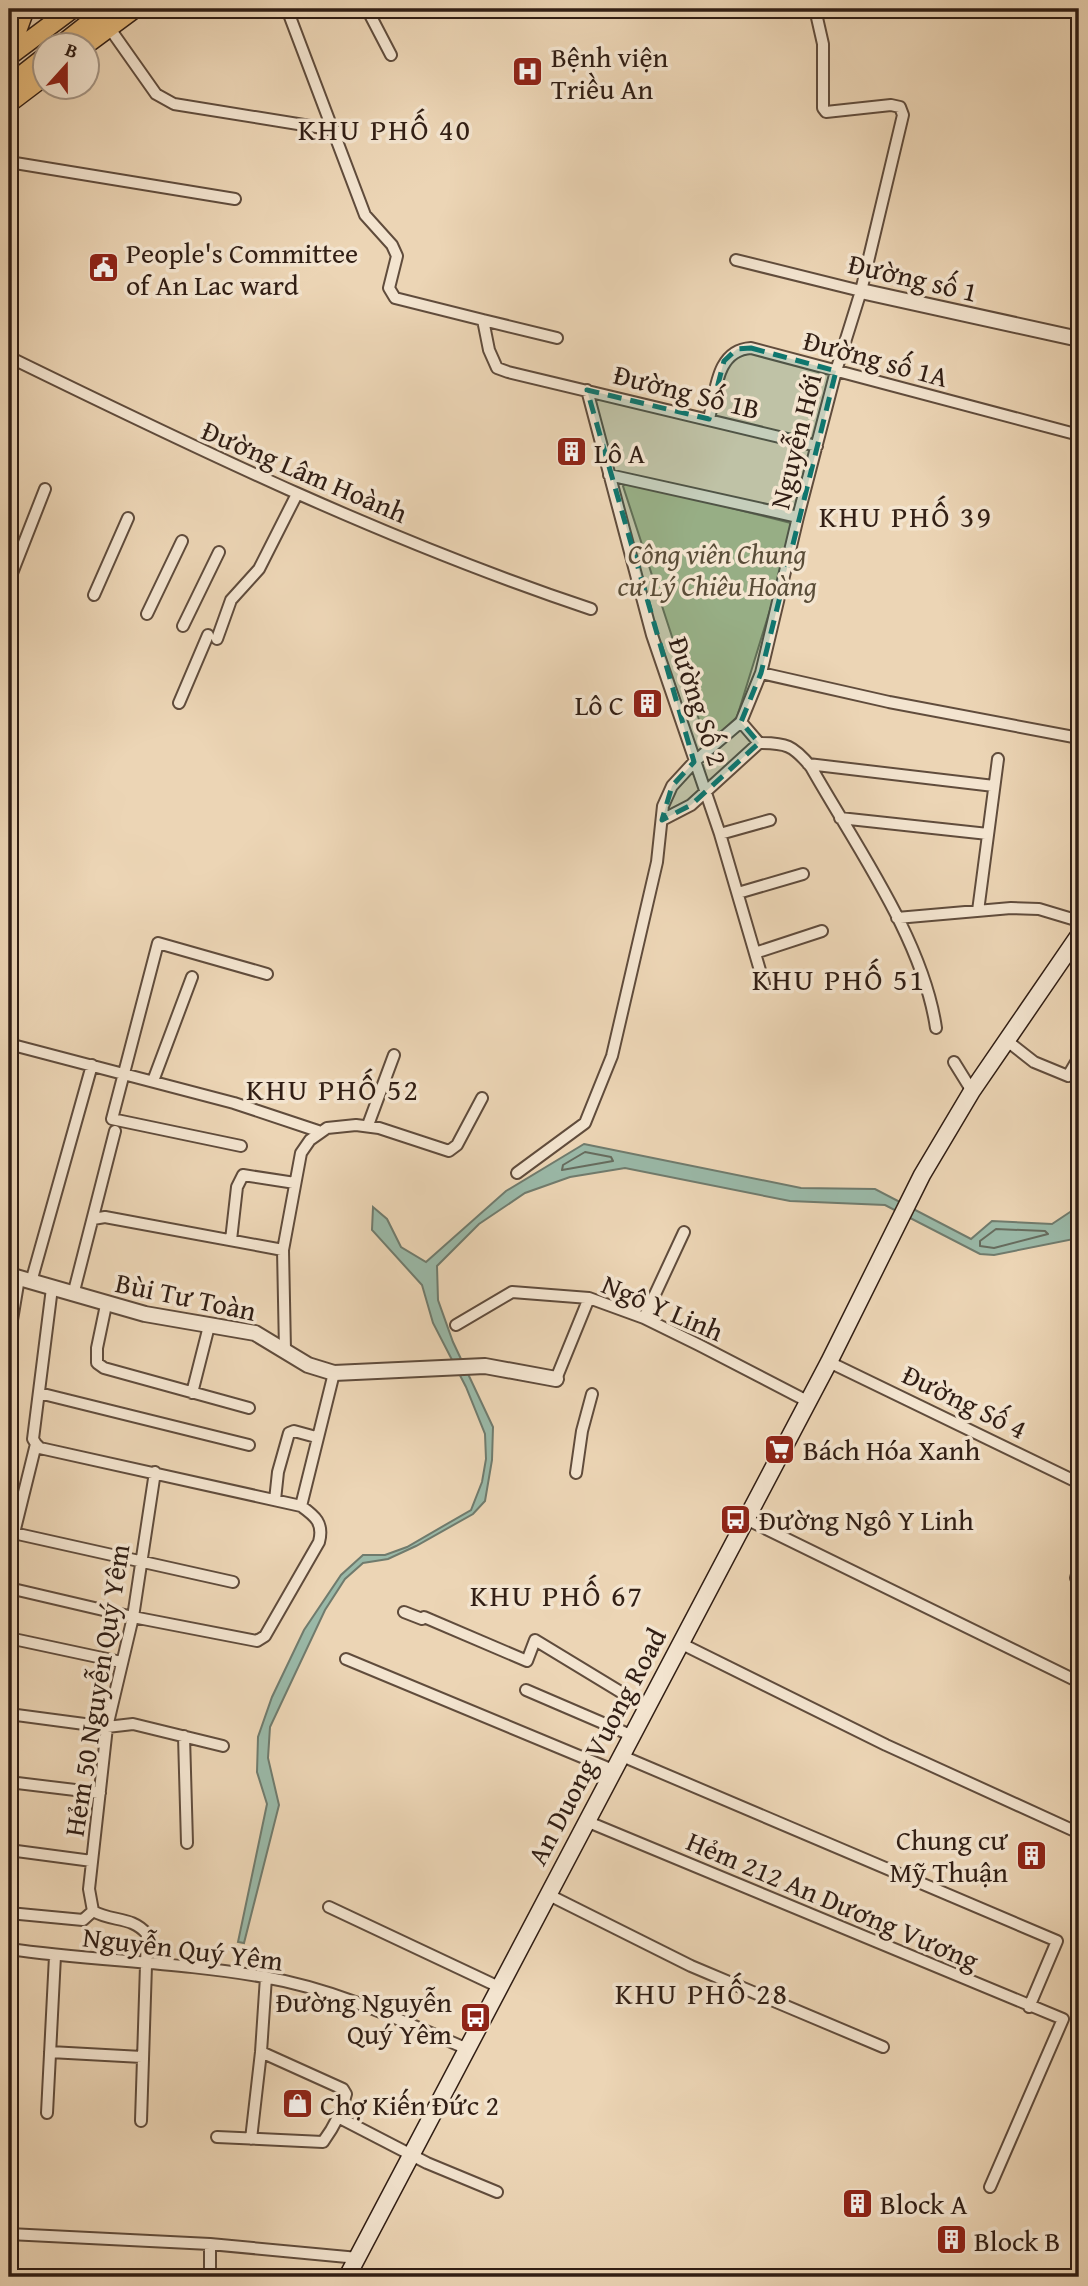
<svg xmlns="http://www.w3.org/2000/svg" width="1088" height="2286" viewBox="0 0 1088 2286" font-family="'Gentium Book Plus',serif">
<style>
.green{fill:#babc8b;stroke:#766d50;stroke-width:2}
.water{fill:#9ab9a8;stroke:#707b6d;stroke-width:2}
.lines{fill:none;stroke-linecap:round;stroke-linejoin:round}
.shore{stroke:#666c5e;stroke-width:2}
.minor-casing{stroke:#604c3c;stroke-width:14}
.tertiary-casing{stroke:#604c3c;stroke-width:18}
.secondary-casing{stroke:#311e14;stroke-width:19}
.primary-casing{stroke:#311e14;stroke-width:21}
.minor{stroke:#f3e4cf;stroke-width:10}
.tertiary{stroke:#f3e4cf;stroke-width:14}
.secondary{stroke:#f3e4cf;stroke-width:16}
.primary{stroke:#e6ba7a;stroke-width:18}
.marked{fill:#0f766e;fill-opacity:0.2;stroke:#0f766e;stroke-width:5;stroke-dasharray:14 9;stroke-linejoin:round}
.labels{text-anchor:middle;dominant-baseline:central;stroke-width:7;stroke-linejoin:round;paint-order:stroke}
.poi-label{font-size:28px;fill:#311e14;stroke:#f3e4cf;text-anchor:start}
.street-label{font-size:28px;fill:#311e14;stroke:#f3e4cf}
.park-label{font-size:28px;font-style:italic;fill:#5a4d38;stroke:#f3e4cf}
.neighbourhood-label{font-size:30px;letter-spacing:2px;fill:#311e14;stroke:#f3e4cf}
</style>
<rect width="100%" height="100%" fill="#ecd5b5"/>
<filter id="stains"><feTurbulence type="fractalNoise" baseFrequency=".00286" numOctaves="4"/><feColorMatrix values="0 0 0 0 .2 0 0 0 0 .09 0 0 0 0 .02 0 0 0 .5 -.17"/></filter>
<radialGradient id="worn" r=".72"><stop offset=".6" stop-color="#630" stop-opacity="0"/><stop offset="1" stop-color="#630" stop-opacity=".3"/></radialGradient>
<path class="green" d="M628,482L791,523L794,532L737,717L718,735L710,736L702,729L623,486Z"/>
<path class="water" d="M584,1144L801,1188L875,1189L971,1239L992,1221L1052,1224L1079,1206V1238L994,1255L980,1254L885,1205L790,1201L625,1168L570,1177L525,1193L479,1224L437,1266L438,1300L453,1342L493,1427L492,1460L485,1501L473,1514L416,1546L388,1559L363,1563L345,1579L325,1610L270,1727L268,1758L279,1805L244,1943L238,1942L267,1804L257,1772L258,1737L272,1697L304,1630L341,1575L363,1555H385L407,1547L471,1510L482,1482L486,1459L485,1434L466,1387L433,1323L422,1285L372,1230L373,1207L387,1219L401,1247L426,1262L506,1191Z"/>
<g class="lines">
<path class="shore" d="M585,1152L611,1157L613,1161L562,1170L563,1165Z
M996,1229L1045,1231L1048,1234L994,1248L980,1246V1241Z"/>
<defs>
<path id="minor" d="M287,9L365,215L392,245L397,256L389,288L395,298L483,320L489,350L497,368L508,372L817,446
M367,9L391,55
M108,26L156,94L174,104L335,130
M9,162L235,199
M736,260L861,291
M483,320L557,338
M9,357C199,450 390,542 591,609
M587,390L652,635L720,834L764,984
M709,419C716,391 716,350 751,348L1079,435
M609,475L798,517
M9,581L45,489
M94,595L128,518
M147,614L182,541
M183,626L219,552
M217,639L231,600L259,569L297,494
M761,673L889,702L1079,738
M179,703L208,635
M741,722L759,743C786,743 793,745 811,767C855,845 923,939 936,1028
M808,764L994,786
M840,818L988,834
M662,820L691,805L759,743
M720,834L770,820
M738,893L803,874
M978,911L998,759
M897,918L1011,908L1039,909L1079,921
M755,953L822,931
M1006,1040L1034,1062L1068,1076L1079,1057
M9,1044L234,1103L318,1131
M954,1062L972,1091
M153,1081L192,977
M368,1125L394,1055
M241,1146L112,1119L158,943L267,974
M517,1173L585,1123L612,1056L657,862L663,806L672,786L694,762L741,722L761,673L798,517L836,371L861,291L903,115L900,107L891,105L826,112L823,108V44L815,9
M93,1219L105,1217L283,1250
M231,1240L237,1187L243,1175L295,1183
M31,1282L92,1065
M73,1295L115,1131
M106,1305L97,1348V1363L104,1368L249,1408
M644,1318L684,1232
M456,1325L512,1292L589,1298L644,1318L699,1345L809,1402
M9,1338L19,1278
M285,1350L283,1250L301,1153L310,1140L327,1128L356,1125L379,1128L449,1151L457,1145L482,1098
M829,1362L1079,1483
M556,1379L589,1298
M39,1393L249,1445
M192,1393L209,1326
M576,1473L582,1431L592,1394
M275,1500L278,1472L289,1433L294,1431L316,1437
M301,1506L334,1373
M746,1519L1079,1682
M9,1532L233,1582
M14,1533L36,1444L33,1439L52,1288
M1079,1567L1076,1578L1079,1583
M9,1588L133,1617L257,1641L265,1636L319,1542C324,1523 315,1516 301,1506L40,1448L36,1444
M404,1612L422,1619L424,1617L527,1661L535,1640L647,1708
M9,1638L121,1662
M680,1643L886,1745L1079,1833
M346,1659L613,1770
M526,1690L633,1736
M9,1714L107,1727L133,1724L223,1746
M184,1736L187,1843
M622,1756L1057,1941L1029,2007
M9,1782L100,1793
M586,1821L1063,2019L990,2187
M9,1850L92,1861
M547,1894L691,1966L883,2047
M329,1907L499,1987
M9,1913L83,1920L93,1911
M9,1949C93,1961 180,1962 264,1977C335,1989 400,2020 465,2048
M50,2052L142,2057
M47,2113L55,1956
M338,2117L427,2163L497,2192
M141,2121L147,1934C132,1916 112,1922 93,1911L89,1889L107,1727L133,1617L155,1472
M217,2137L323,2142C334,2127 342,2112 346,2094L343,2089L261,2052
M251,2139L261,2052L266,1977
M9,2234L210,2244L358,2258
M210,2244V2277"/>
<path id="tertiary" d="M861,291L1079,339
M9,1275L145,1314L255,1333L308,1365L334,1373L485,1366L556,1379"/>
<path id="secondary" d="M347,2277L829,1362L922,1175L972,1091L1079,935"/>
<path id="primary" d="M60,46L107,9
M84,46L134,9
M9,53L25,9
M9,56L72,9
M9,85L46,56
M9,103L46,75"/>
</defs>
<use href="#minor" class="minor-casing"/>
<use href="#tertiary" class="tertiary-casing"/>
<use href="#secondary" class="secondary-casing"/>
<use href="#primary" class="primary-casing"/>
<use href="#minor" class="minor"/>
<use href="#tertiary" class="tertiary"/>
<use href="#secondary" class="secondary"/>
<use href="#primary" class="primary"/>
</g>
<path class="marked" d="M751,348L836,371L761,673L741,722L759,743L691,805L662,820L672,786L694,762L587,390L709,419L724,361L737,349Z"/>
<defs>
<symbol id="hospital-square" viewBox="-11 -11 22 22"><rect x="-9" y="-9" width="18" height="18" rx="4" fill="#8f2418" stroke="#f3e4cf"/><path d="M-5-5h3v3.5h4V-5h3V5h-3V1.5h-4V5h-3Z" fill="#fff"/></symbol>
<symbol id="civic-square" viewBox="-11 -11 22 22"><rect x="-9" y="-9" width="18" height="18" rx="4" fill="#8f2418" stroke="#f3e4cf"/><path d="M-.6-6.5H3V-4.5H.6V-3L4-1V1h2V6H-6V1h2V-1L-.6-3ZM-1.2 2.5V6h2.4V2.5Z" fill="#fff"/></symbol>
<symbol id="building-square" viewBox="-11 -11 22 22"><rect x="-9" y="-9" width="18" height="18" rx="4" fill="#8f2418" stroke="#f3e4cf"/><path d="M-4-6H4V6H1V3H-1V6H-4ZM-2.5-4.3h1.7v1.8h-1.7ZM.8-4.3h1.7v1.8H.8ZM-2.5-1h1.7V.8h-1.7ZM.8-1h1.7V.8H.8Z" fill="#fff"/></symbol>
<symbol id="supermarket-square" viewBox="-11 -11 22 22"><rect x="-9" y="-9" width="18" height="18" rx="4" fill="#8f2418" stroke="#f3e4cf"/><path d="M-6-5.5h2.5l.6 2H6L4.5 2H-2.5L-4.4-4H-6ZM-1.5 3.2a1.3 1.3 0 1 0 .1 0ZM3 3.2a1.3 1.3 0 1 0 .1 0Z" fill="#fff"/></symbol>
<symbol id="bus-square" viewBox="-11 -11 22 22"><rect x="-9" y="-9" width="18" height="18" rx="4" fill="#8f2418" stroke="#f3e4cf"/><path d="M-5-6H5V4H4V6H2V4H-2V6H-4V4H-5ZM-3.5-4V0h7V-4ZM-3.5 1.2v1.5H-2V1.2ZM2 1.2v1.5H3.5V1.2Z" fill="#fff"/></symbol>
<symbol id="shop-square" viewBox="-11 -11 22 22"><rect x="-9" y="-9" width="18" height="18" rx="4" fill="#8f2418" stroke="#f3e4cf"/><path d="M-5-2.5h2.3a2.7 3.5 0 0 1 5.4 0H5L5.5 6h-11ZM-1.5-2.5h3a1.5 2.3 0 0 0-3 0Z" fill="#fff"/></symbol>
</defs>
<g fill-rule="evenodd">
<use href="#hospital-square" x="510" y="54" width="35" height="35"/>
<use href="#civic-square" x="86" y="250" width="35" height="35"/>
<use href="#building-square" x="554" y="434" width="35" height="35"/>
<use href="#building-square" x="630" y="686" width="35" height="35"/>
<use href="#supermarket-square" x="762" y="1432" width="35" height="35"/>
<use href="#bus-square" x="718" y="1502" width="35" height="35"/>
<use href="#building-square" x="1014" y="1838" width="35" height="35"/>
<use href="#bus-square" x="458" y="2000" width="35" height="35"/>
<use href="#shop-square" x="280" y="2086" width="35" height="35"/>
<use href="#building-square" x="840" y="2186" width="35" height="35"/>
<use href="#building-square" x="934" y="2222" width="35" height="35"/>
</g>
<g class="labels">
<g class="poi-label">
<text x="551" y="56">Bệnh viện<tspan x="551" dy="32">Triều An</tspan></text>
<text x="126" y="252">People's Committee<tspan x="126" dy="32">of An Lac ward</tspan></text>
<text x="594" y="452">Lô A</text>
<text x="624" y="704" text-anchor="end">Lô C</text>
<text x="803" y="1449">Bách Hóa Xanh</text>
<text x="759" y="1519">Đường Ngô Y Linh</text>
<text x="1008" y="1839" text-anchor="end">Chung cư<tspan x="1008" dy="32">Mỹ Thuận</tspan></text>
<text x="452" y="2001" text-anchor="end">Đường Nguyễn<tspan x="452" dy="32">Quý Yêm</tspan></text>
<text x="320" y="2104">Chợ Kiến Đức 2</text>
<text x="880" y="2203">Block A</text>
<text x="974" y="2240">Block B</text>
</g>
<g class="street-label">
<text transform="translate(913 277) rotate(13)">Đường số 1</text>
<text transform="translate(876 358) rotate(15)">Đường số 1A</text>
<text transform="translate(687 391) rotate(14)">Đường Số 1B</text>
<text transform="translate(795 441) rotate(-76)">Nguyễn Hới</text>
<text transform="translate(305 471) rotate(23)">Đường Lâm Hoành</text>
<text transform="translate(699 701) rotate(72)">Đường Số 2</text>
<text transform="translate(186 1296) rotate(12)">Bùi Tư Toàn</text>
<text transform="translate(663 1307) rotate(23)">Ngô Y Linh</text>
<text transform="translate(965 1401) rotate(26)">Đường Số 4</text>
<text transform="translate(96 1690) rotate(-81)">Hẻm 50 Nguyễn Quý Yêm</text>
<text transform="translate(596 1746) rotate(-62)">An Duong Vuong Road</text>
<text transform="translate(833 1900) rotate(23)">Hẻm 212 An Dương Vương</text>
<text transform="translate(183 1948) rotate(7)">Nguyễn Quý Yêm</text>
</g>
<g class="park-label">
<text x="717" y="553">Công viên Chung<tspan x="717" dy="32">cư Lý Chiêu Hoàng</tspan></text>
</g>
<g class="neighbourhood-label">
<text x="385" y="129">KHU PHỐ 40</text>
<text x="906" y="516">KHU PHỐ 39</text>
<text x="839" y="979">KHU PHỐ 51</text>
<text x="333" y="1089">KHU PHỐ 52</text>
<text x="557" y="1595">KHU PHỐ 67</text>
<text x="702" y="1993">KHU PHỐ 28</text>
</g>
</g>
<rect width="1088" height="2286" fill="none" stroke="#ecd5b5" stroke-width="35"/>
<rect x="10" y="10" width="1067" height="2265" fill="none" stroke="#311e14" stroke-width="3.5"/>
<rect x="18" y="18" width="1053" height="2251" fill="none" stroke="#311e14" stroke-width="2"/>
<g transform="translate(66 66) rotate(21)"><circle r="33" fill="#f3e4cf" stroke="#a59584" stroke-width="2"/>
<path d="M0-5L12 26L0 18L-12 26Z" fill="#8f2418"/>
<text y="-10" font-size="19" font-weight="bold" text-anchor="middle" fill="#311e14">B</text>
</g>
<rect width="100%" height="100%" filter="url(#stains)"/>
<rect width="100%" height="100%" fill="url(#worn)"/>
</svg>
